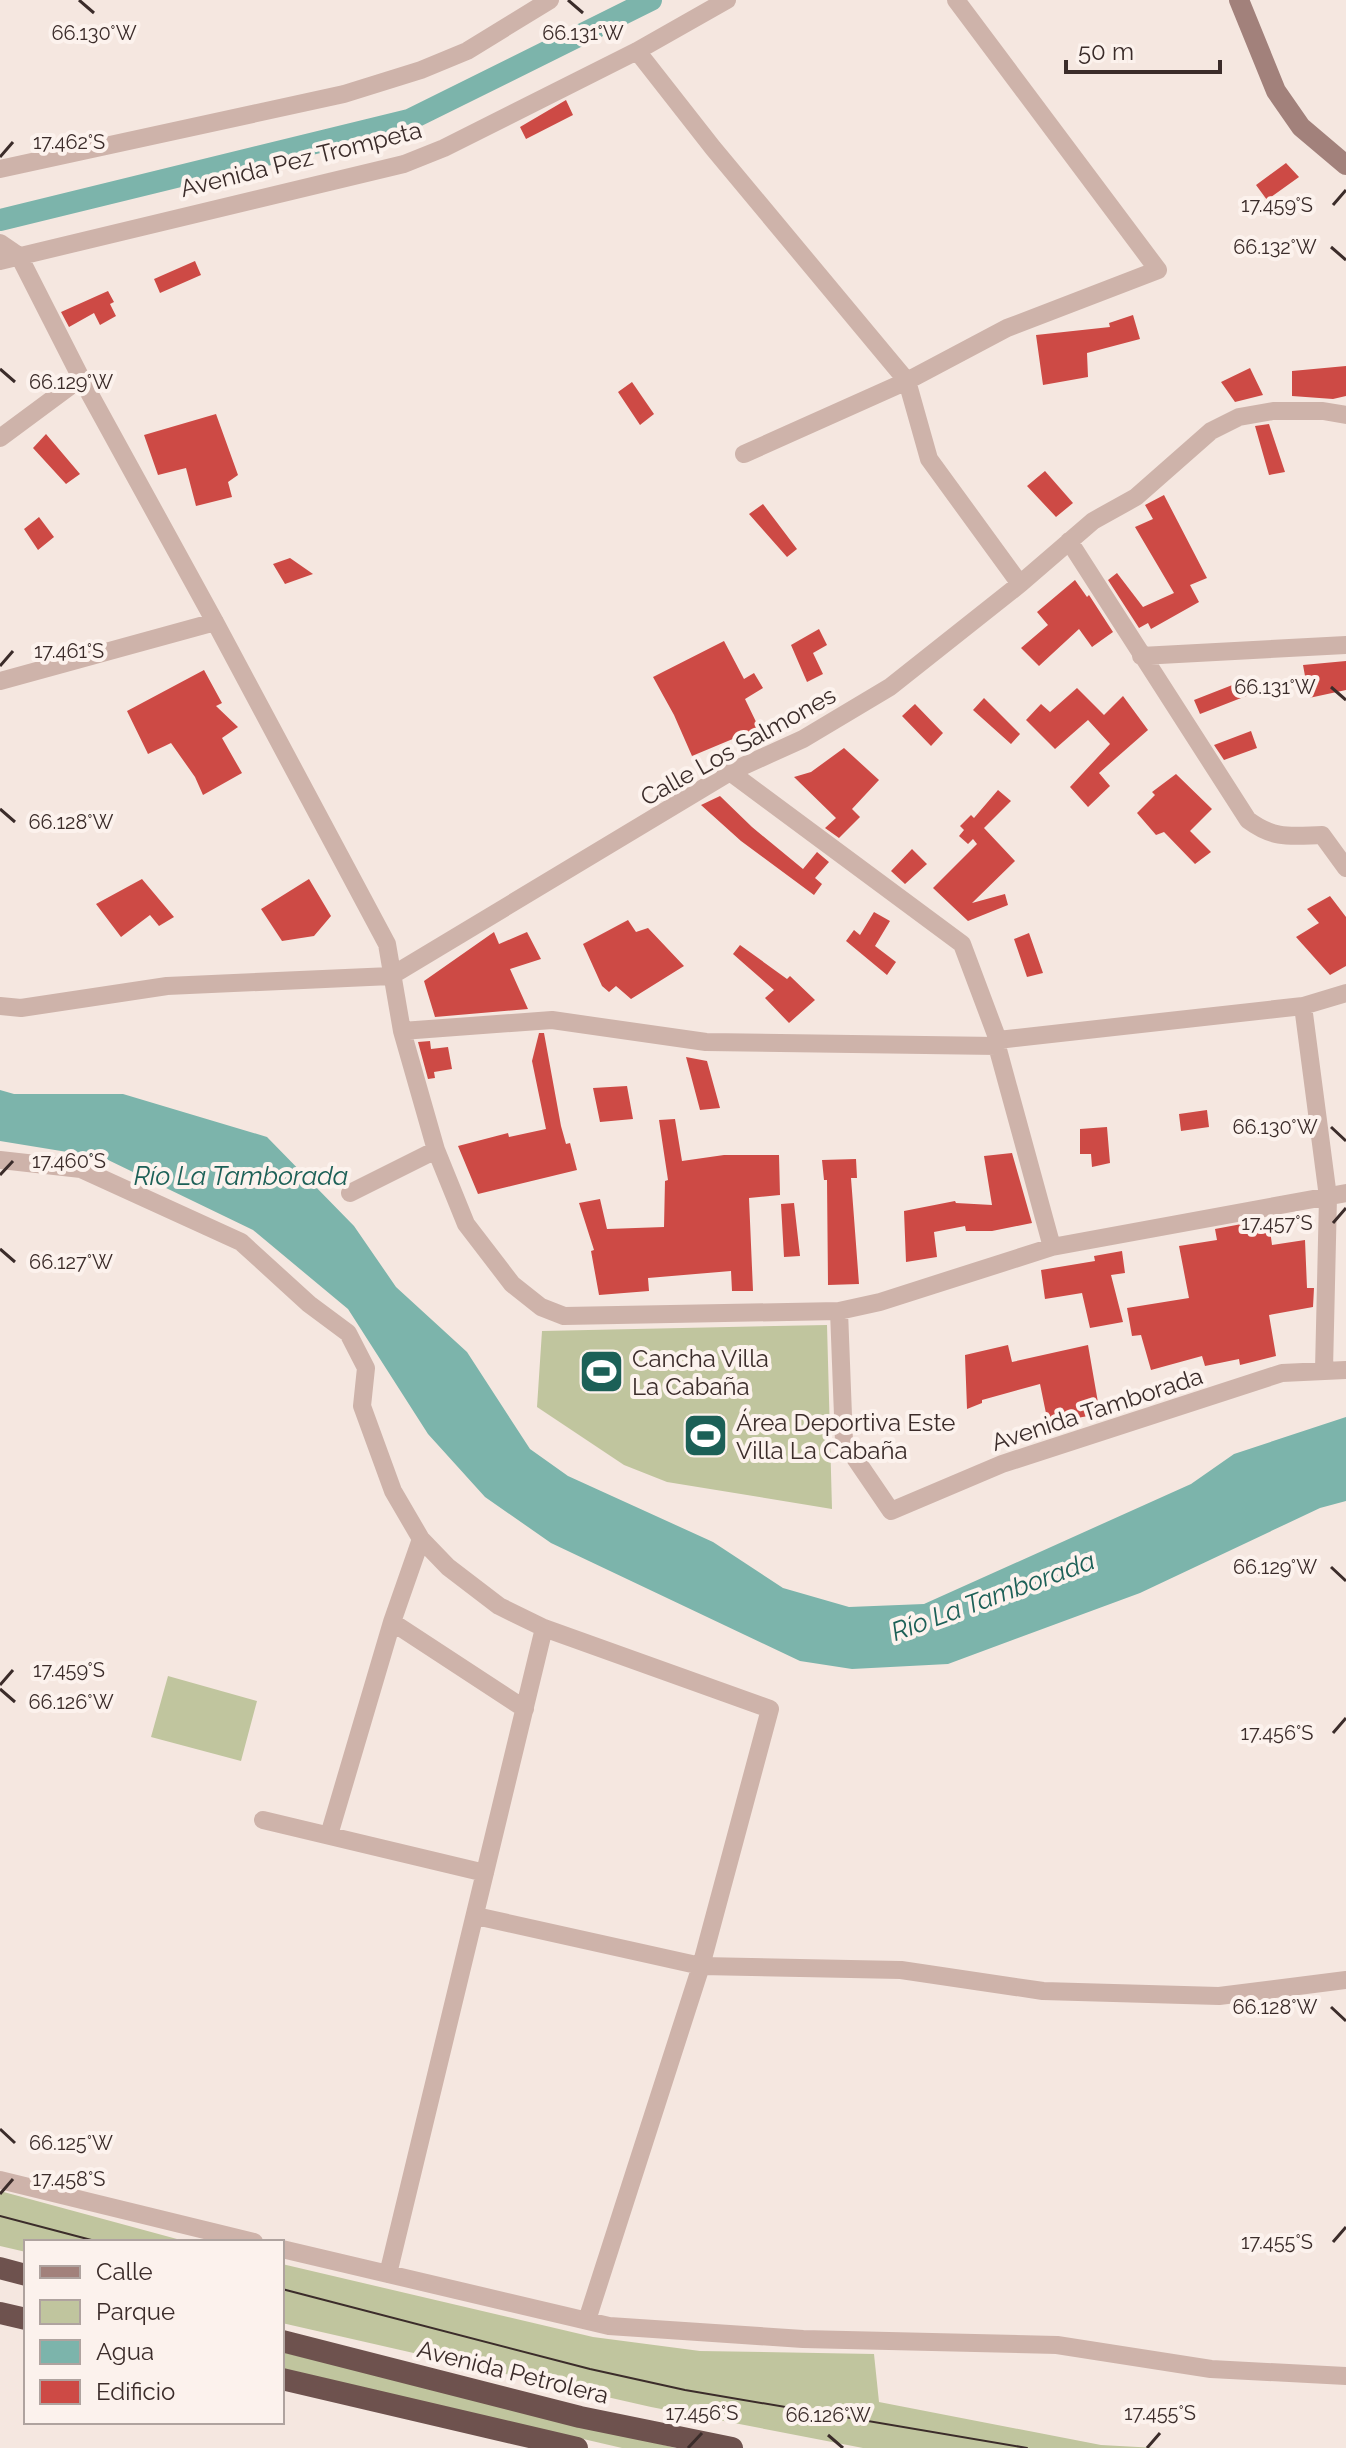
<svg xmlns="http://www.w3.org/2000/svg" width="1346" height="2448" viewBox="0 0 1346 2448" font-family="Raleway,sans-serif">
<style>
.green{fill:#c0c59e}
.water{fill:#7cb4ab}
.lines{fill:none;stroke-linecap:round;stroke-linejoin:round}
.canal{stroke:#7cb4ab;stroke-width:22}
.building{fill:#cd4a45}
.minor{stroke:#ceb3aa;stroke-width:18}
.secondary{stroke:#a2817b;stroke-width:20}
.trunk{stroke:#6e524e;stroke-width:22}
.tram{stroke:#3b2c2a;stroke-width:2}
.ticks{fill:none;stroke:#3b2c2a;stroke-width:3}
.labels{text-anchor:middle;dominant-baseline:central;stroke-width:8;stroke-linejoin:round;paint-order:stroke}
.street-label{font-size:24px;fill:#3b2c2a;stroke:#fcf2ed}
.poi-label{font-size:24px;fill:#3b2c2a;stroke:#fcf2ed;text-anchor:start}
.water-label{font-size:26px;font-style:italic;fill:#1c6057;stroke:#fcf2ed}
.ticks-label{font-size:20px;text-anchor:middle;fill:#3b2c2a;stroke:#fcf2ed;stroke-width:8;stroke-linejoin:round;paint-order:stroke}
</style>
<rect width="100%" height="100%" fill="#f5e7e0"/>
<path class="green" d="M827,1325L832,1509L667,1482L624,1465L537,1407L542,1331Z
M168,1676L257,1701L241,1761L151,1737Z
M0,2191L188,2242H26V2252L0,2246Z
M282,2264L593,2337L700,2351L874,2354L879,2402L1101,2445L1157,2448H863L651,2407L282,2323Z
M282,2352L676,2448H622L282,2369Z"/>
<path class="water" d="M0,1090L14,1094H123L267,1137L354,1226L396,1287L467,1352L530,1449L568,1476L713,1542L783,1588L849,1607L924,1604L1191,1484L1234,1454L1346,1417V1501L1320,1508L1140,1593L948,1664L852,1669L800,1661L551,1543L485,1497L428,1434L348,1309L253,1230L104,1158L0,1141Z"/>
<g class="lines">
<path class="canal" d="M0,220L409,120L651,0"/>
</g>
<path class="building" d="M566,100L573,115L526,139L520,127Z
M1286,163L1299,177L1267,200L1256,185Z
M195,261L201,275L160,293L154,279Z
M108,291L114,302L110,304L116,316L100,325L94,313L69,327L61,312Z
M1133,315L1140,339L1087,353L1088,377L1043,385L1036,335L1110,327L1109,323Z
M1346,366V396L1333,399L1292,396V371Z
M1250,368L1263,395L1235,402L1221,382Z
M632,382L654,414L640,425L618,392Z
M216,414L238,475L228,482L232,497L196,506L186,468L158,475L144,435Z
M1269,424L1285,472L1269,475L1255,426Z
M46,434L80,474L66,484L33,448Z
M1045,471L1073,503L1056,517L1027,486Z
M1164,495L1207,578L1190,585L1199,602L1151,629L1148,623L1139,628L1108,580L1117,573L1143,607L1174,593L1135,527L1153,519L1145,505Z
M763,504L797,549L787,557L749,514Z
M39,517L54,537L38,550L24,529Z
M290,558L313,574L285,584L273,564Z
M1075,580L1087,597L1089,595L1113,632L1092,647L1079,629L1039,666L1021,648L1048,625L1037,612Z
M819,629L827,645L813,653L823,674L807,682L791,645Z
M724,641L744,679L754,673L763,688L745,699L759,728L692,756L674,715L653,677Z
M1346,661V690L1309,698L1303,665Z
M204,670L222,703L216,706L238,727L222,738L242,773L203,795L195,777L171,743L148,754L127,711Z
M1280,680V683L1200,714L1194,700L1240,682Z
M1077,688L1104,715L1123,696L1148,730L1099,773L1110,786L1088,807L1070,787L1110,744L1088,720L1055,749L1026,720L1041,704L1050,712Z
M984,698L1020,734L1011,744L973,710Z
M915,704L943,733L931,746L902,716Z
M1251,731L1257,748L1224,760L1214,745Z
M844,748L879,780L852,809L860,817L839,838L825,828L836,818L794,777L811,772Z
M1176,774L1212,809L1190,831L1211,852L1195,864L1164,832L1156,835L1137,813L1155,795L1152,792Z
M998,790L1011,801L984,828L1015,861L972,903L1005,894L1008,905L968,921L933,888L977,844L973,839L968,844L959,836L964,830L960,826L971,815L974,818Z
M720,796L752,827L803,869L817,852L829,862L815,878L822,884L814,895L741,841L701,805Z
M912,849L927,864L905,884L891,871Z
M142,879L174,917L159,926L150,915L121,937L96,904Z
M309,879L331,916L314,936L282,941L261,909Z
M1330,896L1346,917V966L1330,975L1296,937L1319,923L1307,909Z
M874,912L890,921L875,946L896,962L887,975L846,941L854,930L860,935Z
M628,920L636,932L648,928L684,966L631,999L616,986L609,992L602,986L583,944Z
M494,932L499,944L527,932L541,959L510,969L528,1009L435,1017L424,981Z
M1029,933L1043,973L1027,977L1014,939Z
M740,945L787,979L790,976L815,1000L789,1023L765,998L774,990L733,954Z
M539,1033H544L561,1126L566,1144L570,1143L577,1170L478,1194L458,1146L508,1133L509,1137L546,1129L532,1061Z
M430,1041L431,1049L448,1047L452,1069L434,1072L435,1078L428,1079L418,1042Z
M686,1057L707,1061L720,1108L700,1110Z
M627,1086L633,1119L600,1122L593,1088Z
M1207,1110L1209,1127L1181,1131L1179,1114Z
M675,1119L682,1161L724,1155H779L780,1195L749,1198L753,1291H732L731,1271L648,1278L649,1291L599,1295L591,1251L594,1250L579,1203L600,1199L607,1229L664,1227L665,1181L668,1180L659,1120Z
M1107,1127L1110,1163L1092,1167L1091,1154H1080V1129Z
M1012,1153L1032,1223L992,1231H966L965,1226L934,1232L937,1257L906,1262L904,1211L955,1201L956,1203L992,1205L984,1156Z
M856,1159L857,1178H851L859,1284L828,1285L827,1180H824L822,1160Z
M794,1203L800,1256L784,1257L781,1204Z
M1247,1223L1248,1226L1269,1223L1272,1245L1305,1240L1307,1288H1314L1313,1307L1269,1315L1276,1356L1240,1365L1239,1359L1205,1366L1202,1356L1151,1370L1141,1335L1132,1336L1127,1308L1189,1298L1179,1246L1217,1240L1215,1229Z
M1122,1251L1125,1273L1111,1275L1123,1322L1090,1328L1082,1293L1045,1299L1041,1270L1095,1261L1094,1256Z
M1008,1345L1012,1362L1088,1345L1100,1414L1048,1423L1040,1384L982,1400V1403L967,1409L965,1355Z"/>
<g class="lines">
<path class="minor" d="M637,51L713,148L907,381L929,459L1020,584
M0,169L344,94L421,70L467,51L550,0
M0,243L19,256L81,378L215,622L387,944L402,1031L436,1150L466,1224L512,1284L541,1307L564,1316L839,1311L880,1302L1052,1247L1346,1193
M0,261L404,164L444,148L637,51L727,0
M0,438L81,378
M744,454L907,381L1007,328L1158,270L956,0
M1069,541L1248,820C1275,840 1291,836 1322,835L1346,868
M1141,656L1346,645
M0,681L215,622
M730,772L962,944L998,1040L997,1046L1052,1247
M0,1006L21,1008L167,986L391,976L730,772L803,739L890,687L1020,584L1093,521L1136,497L1211,431L1239,417L1273,411H1323L1346,415
M1303,1006L1328,1197L1324,1370
M402,1031L552,1020L706,1042L997,1046
M998,1040L1303,1006L1346,993
M0,1160L81,1169L241,1242L309,1304L348,1333L366,1368L362,1406L393,1491L421,1539L448,1567L499,1606L544,1628L770,1709L701,1966L587,2320
M350,1193L436,1150
M839,1311L844,1442L891,1511L1002,1464L1282,1373L1346,1370
M392,1622L525,1709
M263,1820L485,1873
M329,1835L392,1622L421,1539
M476,1916L701,1966L901,1970L1043,1991L1219,1996L1346,1980
M0,2180L254,2242
M282,2249L609,2326L803,2339L1057,2345L1211,2369L1346,2376
M388,2274L544,1628"/>
<path class="secondary" d="M1239,0L1276,91L1301,127L1346,165"/>
<path class="trunk" d="M0,2268L26,2275
M0,2313L26,2319
M282,2341L580,2417L732,2448
M282,2379L577,2448"/>
<path class="tram" d="M0,2216L99,2242
M282,2289L590,2369L685,2390L1027,2448"/>
</g>
<path class="ticks" d="M79,0L94,13M568,0L583,13M0,157L13,142M1333,205L1346,190M1331,247L1346,260M0,369L15,382M0,666L13,651M1331,687L1346,700M0,809L15,822M1331,1127L1346,1141M0,1175L13,1161M1333,1223L1346,1208M0,1249L15,1262M1331,1567L1346,1581M0,1685L13,1670M0,1689L15,1702M1333,1733L1346,1718M1331,2007L1346,2021M0,2129L15,2143M0,2194L13,2179M1333,2242L1346,2227M828,2435L843,2448M688,2448L702,2433M1147,2448L1160,2433"/>
<defs>
<symbol id="stadium-square" viewBox="-11 -11 22 22"><rect x="-9" y="-9" width="18" height="18" rx="4" fill="#1c6057" stroke="#fcf2ed"/><path d="M0-5a6.5 5 0 1 0 0 10a6.5 5 0 1 0 0-10ZM-3.5-1.8h7v3.6h-7Z" fill="#fff"/></symbol>
</defs>
<g fill-rule="evenodd">
<use href="#stadium-square" x="576" y="1346" width="51" height="51"/>
<use href="#stadium-square" x="680" y="1410" width="51" height="51"/>
</g>
<g class="labels">
<g class="street-label">
<text transform="translate(301 159) rotate(-14)">Avenida Pez Trompeta</text>
<text transform="translate(738 746) rotate(-29)">Calle Los Salmones</text>
<text transform="translate(1097 1409) rotate(-18)">Avenida Tamborada</text>
<text transform="translate(513 2372) rotate(14)">Avenida Petrolera</text>
</g>
<g class="poi-label">
<text x="632" y="1358">Cancha Villa<tspan x="632" dy="28">La Cabaña</tspan></text>
<text x="736" y="1422">Área Deportiva Este<tspan x="736" dy="28">Villa La Cabaña</tspan></text>
</g>
<g class="water-label">
<text x="241" y="1176">Río La Tamborada</text>
<text transform="translate(993 1596) rotate(-20)">Río La Tamborada</text>
</g>
</g>
<g class="ticks-label">
<text x="94" y="40">66.130°W</text>
<text x="583" y="40">66.131°W</text>
<text x="69" y="149">17.462°S</text>
<text x="1277" y="212">17.459°S</text>
<text x="1275" y="254">66.132°W</text>
<text x="71" y="389">66.129°W</text>
<text x="69" y="658">17.461°S</text>
<text x="1275" y="694">66.131°W</text>
<text x="71" y="829">66.128°W</text>
<text x="1275" y="1134">66.130°W</text>
<text x="69" y="1168">17.460°S</text>
<text x="1277" y="1230">17.457°S</text>
<text x="71" y="1269">66.127°W</text>
<text x="1275" y="1574">66.129°W</text>
<text x="69" y="1677">17.459°S</text>
<text x="71" y="1709">66.126°W</text>
<text x="1277" y="1740">17.456°S</text>
<text x="1275" y="2014">66.128°W</text>
<text x="71" y="2150">66.125°W</text>
<text x="69" y="2186">17.458°S</text>
<text x="1277" y="2249">17.455°S</text>
<text x="702" y="2420">17.456°S</text>
<text x="1160" y="2420">17.455°S</text>
<text x="828" y="2422">66.126°W</text>
</g>
<rect x="24" y="2240" width="260" height="184" fill="#fcf2ed" stroke="#afa39f" stroke-width="2"/>
<rect x="40" y="2266" width="40" height="12" fill="#a2817b" stroke="#afa39f" stroke-width="2"/>
<text x="96" y="2280" font-size="24" fill="#3b2c2a">Calle</text>
<rect x="40" y="2300" width="40" height="24" fill="#c0c59e" stroke="#afa39f" stroke-width="2"/>
<text x="96" y="2320" font-size="24" fill="#3b2c2a">Parque</text>
<rect x="40" y="2340" width="40" height="24" fill="#7cb4ab" stroke="#afa39f" stroke-width="2"/>
<text x="96" y="2360" font-size="24" fill="#3b2c2a">Agua</text>
<rect x="40" y="2380" width="40" height="24" fill="#cd4a45" stroke="#afa39f" stroke-width="2"/>
<text x="96" y="2400" font-size="24" fill="#3b2c2a">Edificio</text>
<path d="M1066 60v12h154v-12" fill="none" stroke="#3b2c2a" stroke-width="4"/>
<text x="1078" y="60" font-size="24" fill="#3b2c2a" stroke="#fcf2ed" stroke-width="6" paint-order="stroke">50 m</text>
</svg>
